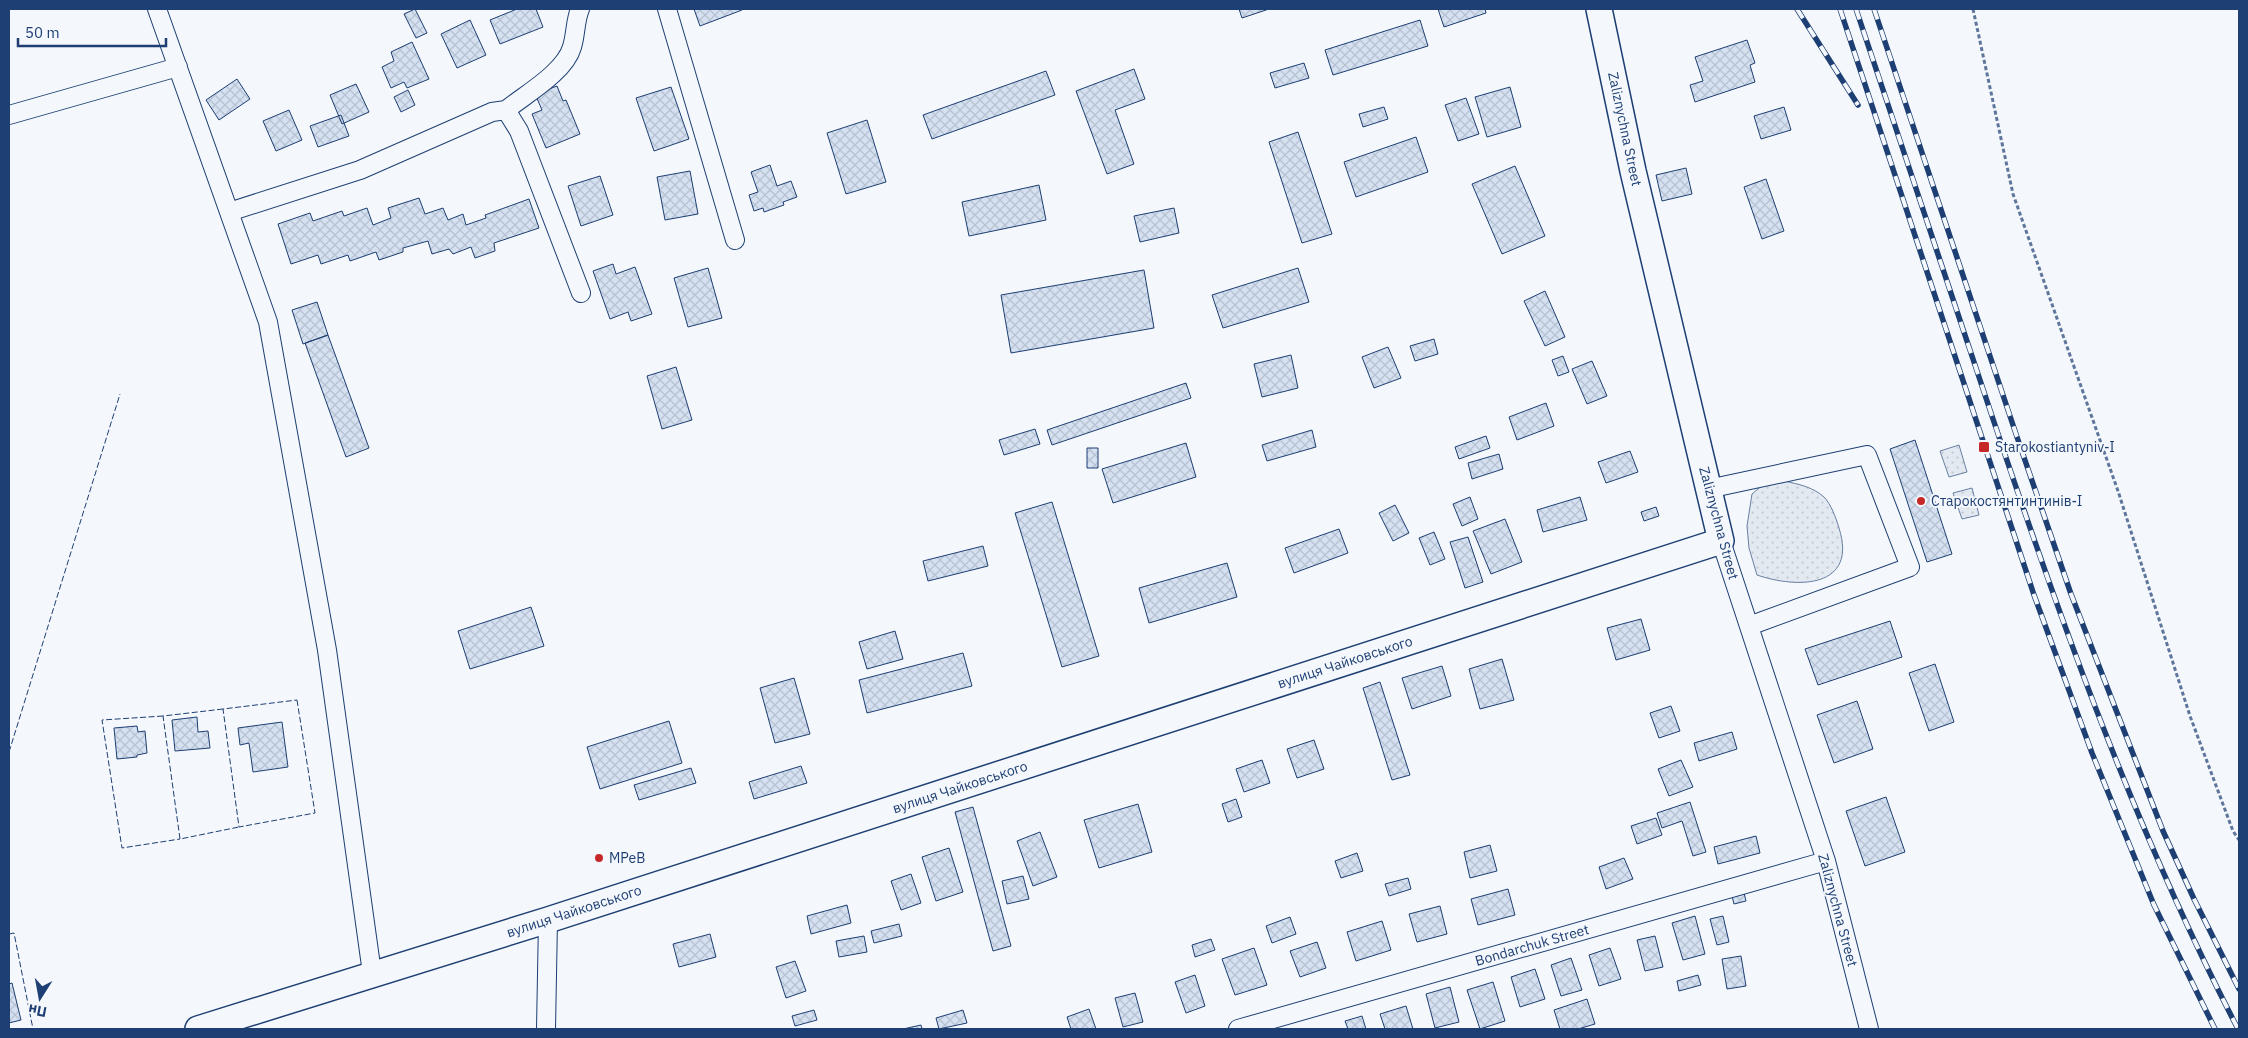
<svg xmlns="http://www.w3.org/2000/svg" width="2248" height="1038" viewBox="0 0 2248 1038" font-family="'IBM Plex Sans',sans-serif">
<style>
.grass{fill:url(#grass-dots);stroke:#687fa3}
.building{fill:url(#building-cross-hatch);stroke:#1d3f73}
.lines{fill:none;stroke-linecap:round;stroke-linejoin:round}
.street-casing{stroke:#1d3f73;stroke-width:20}
.secondary-casing{stroke:#1d3f73;stroke-width:28}
.path{stroke:#5e769c;stroke-width:3;stroke-dasharray:4 2.5;stroke-linecap:butt}
.street{stroke:#f4f7fb;stroke-width:18}
.secondary{stroke:#f4f7fb;stroke-width:25}
.rail-casing{stroke:#1d3f73;stroke-width:5.5}
.rail{stroke:#f4f7fb;stroke-width:4;stroke-dasharray:11;stroke-linecap:butt}
.fence{stroke:#1d3f73;stroke-width:1;stroke-dasharray:6 2.5;stroke-linecap:butt}
.poi-dot{fill:#c62828;stroke:#f4f7fb;stroke-width:2}
.labels{text-anchor:middle;dominant-baseline:central;stroke-width:4;stroke-linejoin:round;paint-order:stroke}
.street-label{font-size:14px;fill:#1d3f73;stroke:#f4f7fb}
.poi-label{font-size:14px;fill:#1d3f73;stroke:#f4f7fb;text-anchor:start}
</style>
<defs>
<pattern id="grass-dots" width="8" height="8" patternUnits="userSpaceOnUse" patternTransform="scale(1.25)"><rect width="8" height="8" fill="#e3e9f0"/><path d="M2 2h.1M6 6h.1" fill="none" stroke="#c2c9d1" stroke-width="1.8" stroke-linecap="round"/></pattern>
<pattern id="building-cross-hatch" width="8" height="8" patternUnits="userSpaceOnUse" patternTransform="scale(1.25)"><rect width="8" height="8" fill="#d5e0f0"/><path d="M0 0l8 8M0 8l8-8" fill="none" stroke="#b6c1d1"/></pattern>
</defs>
<rect width="100%" height="100%" fill="#f4f7fb"/>
<path class="grass" d="M1959,445L1967,472L1949,477L1940,451Z
M1784,481C1798,484 1813,487 1824,497C1831,504 1836,518 1839,528C1858,588 1798,589 1757,575L1749,548L1747,526L1752,494L1765,483Z
M1972,488L1979,515L1962,519L1953,493Z"/>
<path class="building" d="M415,9L427,33L416,38L404,14Z
M517,9H536L543,27L500,44L490,20Z
M694,9H742V10L700,26Z
M1239,9H1269L1242,18Z
M1438,9H1485L1486,13L1444,27Z
M470,20L486,55L457,68L441,34Z
M1420,20L1428,46L1333,75L1325,50Z
M1747,40L1755,63L1750,65L1755,82L1695,102L1690,85L1703,81L1695,57Z
M412,42L429,79L407,88L404,82L391,88L382,67L394,61L391,52Z
M1304,63L1309,78L1275,88L1270,73Z
M1134,69L1145,99L1115,110L1134,164L1107,174L1076,91Z
M1046,71L1055,95L932,139L923,115Z
M237,79L250,99L219,120L206,100Z
M356,84L369,112L342,124L330,95Z
M557,86L563,101L566,100L580,134L546,148L532,114L542,110L535,94Z
M671,87L689,139L654,151L636,98Z
M1510,87L1521,127L1487,137L1475,97Z
M408,90L415,105L401,112L394,97Z
M1466,98L1479,134L1458,141L1445,105Z
M1384,107L1388,119L1363,127L1359,114Z
M1784,107L1791,130L1761,139L1754,116Z
M289,110L302,140L276,151L263,121Z
M341,115L349,136L318,147L310,126Z
M867,120L886,182L846,194L827,133Z
M1298,132L1332,234L1302,243L1269,142Z
M1416,137L1428,172L1356,197L1344,162Z
M770,165L777,186L791,181L797,197L783,202L784,205L764,212L763,208L754,211L749,195L758,192L751,172Z
M1515,166L1545,236L1502,254L1472,184Z
M1686,168L1692,194L1662,201L1656,175Z
M690,171L698,214L665,220L657,177Z
M600,176L613,215L581,226L568,186Z
M1766,179L1784,231L1762,239L1744,187Z
M1039,185L1046,220L969,236L962,202Z
M419,198L425,214L443,208L448,220L463,214L466,225L486,218L485,215L529,199L539,228L494,243L495,251L475,258L471,247L453,254L449,249L432,254L428,241L403,248V252L379,260L376,252L350,261L348,255L321,264L318,255L291,264L278,224L310,213L313,221L342,211L344,216L367,208L373,225L391,218L388,208Z
M1174,208L1179,233L1140,242L1134,216Z
M613,264L616,274L635,267L652,314L631,321L628,312L610,319L593,271Z
M708,268L722,318L688,327L674,278Z
M1298,268L1309,302L1223,328L1212,295Z
M1144,270L1154,328L1011,353L1001,295Z
M1545,291L1565,337L1545,346L1524,301Z
M317,302L328,335L303,344L292,310Z
M328,335L369,448L346,457L305,343Z
M1434,339L1438,354L1415,361L1410,346Z
M1388,347L1401,378L1374,388L1362,357Z
M1291,355L1298,388L1262,397L1254,364Z
M1563,356L1569,372L1558,376L1552,360Z
M1592,361L1607,396L1587,404L1572,369Z
M676,367L692,420L662,429L647,376Z
M1186,383L1191,398L1052,445L1047,430Z
M1546,403L1554,426L1517,440L1509,417Z
M1035,429L1040,444L1004,455L999,440Z
M1312,430L1316,447L1267,461L1262,445Z
M1486,436L1490,448L1459,459L1455,447Z
M1915,440L1952,554L1927,562L1890,449Z
M1186,443L1196,477L1113,503L1102,469Z
M1087,448H1098V468H1087Z
M1630,451L1638,472L1606,483L1598,462Z
M1499,454L1503,469L1472,479L1468,463Z
M1470,497L1478,519L1462,526L1453,504Z
M1580,497L1587,520L1543,532L1537,510Z
M1052,502L1099,656L1062,667L1015,513Z
M1395,505L1409,533L1393,541L1379,513Z
M1656,507L1659,516L1644,521L1641,512Z
M1505,519L1522,562L1491,574L1473,531Z
M1339,529L1348,553L1294,573L1285,548Z
M1434,532L1445,559L1430,565L1419,538Z
M1468,537L1483,582L1465,588L1450,542Z
M983,546L988,566L928,581L923,561Z
M1227,563L1237,597L1149,623L1139,588Z
M531,607L544,646L470,669L458,631Z
M1641,619L1650,650L1616,660L1607,628Z
M1890,621L1902,657L1818,685L1805,649Z
M895,631L903,659L867,669L859,642Z
M963,653L972,686L867,713L859,680Z
M1502,659L1514,700L1480,709L1469,669Z
M1935,664L1954,722L1929,731L1909,673Z
M1442,666L1451,696L1412,709L1402,678Z
M794,678L810,734L775,743L760,688Z
M1380,682L1410,775L1392,780L1363,688Z
M1857,701L1873,749L1834,763L1817,715Z
M1671,706L1680,731L1659,738L1650,713Z
M197,717L198,732L208,731L210,748L175,751L172,720Z
M669,721L682,763L600,789L587,747Z
M282,722L288,767L253,772L249,743L240,745L238,728Z
M137,726L138,732L145,731L147,753L137,755V757L117,759L114,728Z
M1732,732L1737,749L1699,761L1694,743Z
M1314,740L1324,769L1297,778L1287,749Z
M1262,760L1270,783L1244,792L1236,769Z
M1681,760L1693,787L1669,796L1658,769Z
M801,766L807,783L754,799L749,782Z
M691,768L696,783L639,800L634,785Z
M1886,797L1905,852L1865,866L1846,811Z
M1236,799L1242,817L1228,822L1222,804Z
M1690,802L1706,852L1693,856L1682,821L1662,828L1657,813Z
M1138,804L1152,852L1099,868L1084,820Z
M973,807L1011,946L993,951L955,812Z
M1656,818L1662,835L1637,844L1631,826Z
M1040,832L1057,877L1033,886L1017,841Z
M1756,836L1760,853L1718,864L1714,847Z
M1490,845L1497,871L1470,878L1464,852Z
M949,848L963,892L936,901L922,857Z
M1357,853L1363,871L1341,878L1335,861Z
M1624,858L1633,879L1606,889L1599,867Z
M911,874L921,903L901,910L891,881Z
M1023,876L1029,899L1007,904L1002,881Z
M1408,878L1411,889L1389,896L1385,884Z
M1508,889L1515,915L1478,925L1471,899Z
M1744,893L1746,901L1734,904L1732,896Z
M847,905L851,923L811,934L807,916Z
M1440,906L1447,934L1417,942L1409,914Z
M1695,916L1705,954L1683,960L1672,923Z
M1723,916L1729,942L1717,945L1710,919Z
M1290,917L1296,934L1272,943L1266,926Z
M1382,921L1391,950L1356,961L1347,932Z
M899,924L902,936L874,943L871,931Z
M710,934L716,957L679,967L673,944Z
M864,936L867,952L839,957L836,941Z
M1655,936L1663,967L1645,971L1637,940Z
M1211,939L1215,950L1195,957L1192,945Z
M1317,942L1326,968L1300,977L1290,951Z
M1254,948L1267,985L1235,995L1222,959Z
M1610,948L1621,979L1599,986L1589,955Z
M1741,956L1746,986L1727,989L1722,959Z
M1571,958L1582,990L1561,996L1551,965Z
M795,961L806,991L786,998L776,967Z
M1535,969L1545,999L1520,1007L1511,977Z
M1195,975L1205,1006L1186,1013L1175,982Z
M1698,975L1701,985L1679,991L1677,981Z
M1493,982L1505,1021L1480,1029L1467,990Z
M12,983L21,1020L9,1023V984Z
M1450,987L1459,1022L1435,1028L1426,994Z
M1135,993L1143,1022L1123,1027L1115,998Z
M1587,999L1595,1024L1578,1029H1560L1554,1010Z
M1406,1006L1413,1029H1385L1380,1014Z
M1089,1009L1096,1029H1071L1067,1017Z
M814,1010L817,1020L795,1026L792,1016Z
M963,1010L967,1023L939,1029L936,1018Z
M1362,1016L1366,1029H1348L1345,1021Z
M921,1025L922,1029H903Z"/>
<g class="lines">
<defs>
<path id="street" d="M157,9L268,322L327,650L372,973
M667,9L735,240
M506,110C526,94 565,72 572,47C576,34 575,21 580,9
M9,115L178,67
M229,212L360,170L492,112L506,110L519,131L581,293
M1708,489L1867,455L1910,567L1749,626
M1721,541L1826,861L1869,1029
M546,1029L548,920
M1238,1029L1826,861"/>
<path id="secondary" d="M198,1029L548,920L1721,541L1633,171L1599,9"/>
</defs>
<use href="#street" class="street-casing"/>
<use href="#secondary" class="secondary-casing"/>
<path class="path" d="M1973,9L2013,194L2118,491L2190,716L2233,831L2239,840"/>
<use href="#street" class="street"/>
<use href="#secondary" class="secondary"/>
<defs>
<path id="rail" d="M1797,9L1858,105
M1840,9L2034,595L2092,753L2154,905L2215,1029
M1856,9C1898,134 1939,258 1981,383C2054,603 2131,822 2238,1029
M1874,9L2017,437L2071,594L2163,831L2194,899L2239,989"/>
</defs>
<use href="#rail" class="rail-casing"/>
<use href="#rail" class="rail"/>
<path class="fence" d="M297,700L315,813L239,827L223,709Z
M223,709L163,716L180,839L239,827
M163,716L102,720L122,848L180,839
M9,752L120,394
M9,934L14,933L33,1029"/>
</g>
<g class="poi-dot">
<rect x="1978" y="441" width="12" height="12" rx="2.5"/>
<circle cx="1921" cy="501" r="5"/>
<circle cx="599" cy="858" r="5"/>
</g>
<g class="labels">
<g class="street-label">
<text transform="translate(1625 129) rotate(78)">Zaliznychna Street</text>
<text transform="translate(1719 523) rotate(75)">Zaliznychna Street</text>
<text transform="translate(1345 662) rotate(-18)">вулиця Чайковського</text>
<text transform="translate(960 787) rotate(-18)">вулиця Чайковського</text>
<text transform="translate(1838 910) rotate(75)">Zaliznychna Street</text>
<text transform="translate(574 911) rotate(-18)">вулиця Чайковського</text>
<text transform="translate(1532 945) rotate(-16)">Bondarchuk Street</text>
</g>
<g class="poi-label">
<text x="1995" y="447">Starokostiantyniv-I</text>
<text x="1931" y="501">Старокостянтинтинів-І</text>
<text x="609" y="858">МРеВ</text>
</g>
</g>
<rect width="2248" height="1038" fill="none" stroke="#1d3f73" stroke-width="20"/>
<g transform="translate(40 998) rotate(191)" stroke="#f4f7fb" stroke-width="4" paint-order="stroke">
<path d="M0-4L9 19L0 12L-9 19Z" fill="#1d3f73"/>
<text y="-8" font-size="14" font-weight="bold" text-anchor="middle" fill="#1d3f73">Пн</text>
</g>
<path d="M18 38v8h148v-8" fill="none" stroke="#1d3f73" stroke-width="2.5"/>
<text x="25" y="38" font-size="15" fill="#1d3f73" stroke="#f4f7fb" stroke-width="4" paint-order="stroke">50 m</text>
</svg>
